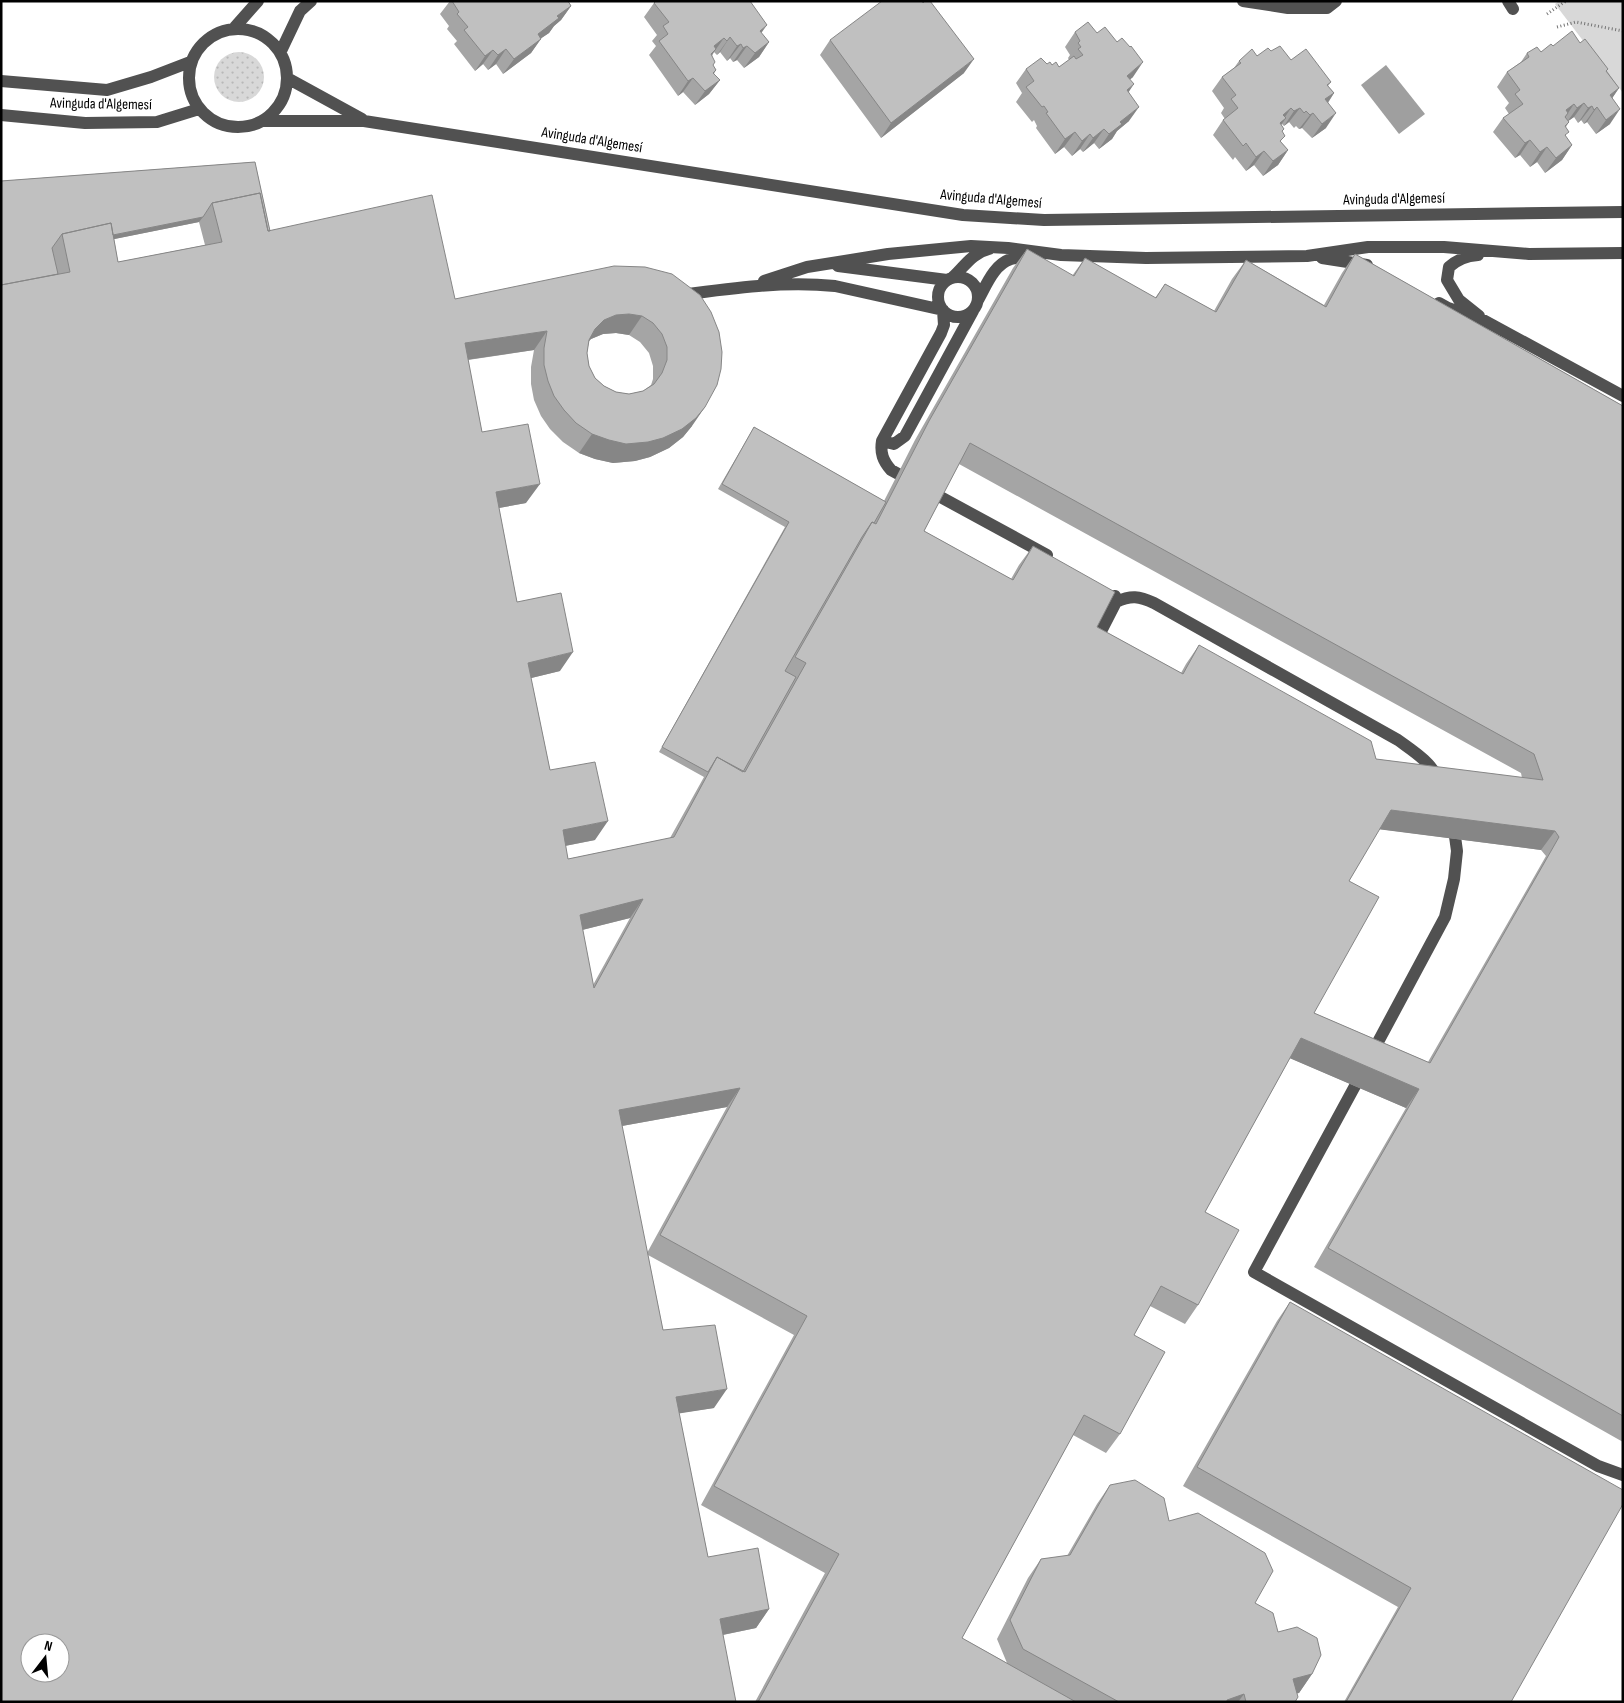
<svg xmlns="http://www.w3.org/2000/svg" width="1624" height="1703" viewBox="0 0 1624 1703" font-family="'Sofia Sans Condensed',sans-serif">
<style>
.green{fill:#d8d8d8}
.garden{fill:url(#garden-dots)}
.water{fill:#9f9f9f}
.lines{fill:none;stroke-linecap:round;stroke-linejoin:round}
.path{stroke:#737373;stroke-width:3;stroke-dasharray:1 2.5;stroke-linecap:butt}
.minor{stroke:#515151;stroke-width:12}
.wall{fill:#a5a5a5;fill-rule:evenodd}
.shaded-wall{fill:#868686}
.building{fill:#c0c0c0;stroke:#868686;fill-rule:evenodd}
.labels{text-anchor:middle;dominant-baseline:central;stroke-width:4;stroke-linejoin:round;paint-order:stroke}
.street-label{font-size:15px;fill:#000;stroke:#fff}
</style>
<defs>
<pattern id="garden-dots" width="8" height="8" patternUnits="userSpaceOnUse" patternTransform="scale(1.25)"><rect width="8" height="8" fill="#d8d8d8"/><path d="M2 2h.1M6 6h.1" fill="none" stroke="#b8b8b8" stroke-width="1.8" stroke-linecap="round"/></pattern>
</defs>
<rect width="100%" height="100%" fill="#fff"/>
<path class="green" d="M1559,1H1623V93L1555,4Z"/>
<path class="garden" d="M214 77a25 25 0 1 1 50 0a25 25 0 1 1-50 0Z"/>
<path class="water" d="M1386,65L1425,114L1399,134L1361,85Z"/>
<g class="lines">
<path class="path" d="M1547,14L1566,1
M1557,27L1576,22L1623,31"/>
<path class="minor" d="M1243,1L1288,8H1327L1336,1
M1508,1L1513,9
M235,27L258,1
M189 78a49 49 0 1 1 98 0a49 49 0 1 1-98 0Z
M281,51L300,11L311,1
M289,79L362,119
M1,81L107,90L151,77L190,62
M1,115L85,123L157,122L199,109
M263,121H364L963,215L1044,220L1623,212
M1478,255C1466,256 1458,259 1449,267L1447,280L1459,300L1479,316
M1322,258L1367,265
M838,266L947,280
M938 297a20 20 0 1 1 40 0a20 20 0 1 1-40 0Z
M953,277C965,266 972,253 989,249
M764,281L807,267L888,254L971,246L1008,248L1061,255L1146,258L1307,256L1368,247H1444L1529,254L1623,253
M680,295C732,288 783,281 835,286L943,310L944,325L941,333L882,441C880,453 883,461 891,470L1047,555
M978,300C986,286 994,264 1011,259C1019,257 1028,258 1036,257
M1439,303L1448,308L1485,321L1623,396
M882,441L894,444L905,436L973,311
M1116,602C1131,595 1139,596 1154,603L1398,740C1413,751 1431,762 1439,780
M1095,643L1116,602L1115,596
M1371,1055L1445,917L1454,879L1457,851L1453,822
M1362,1073L1254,1272L1598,1466L1623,1475"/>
</g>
<path class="wall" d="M450,1H568L571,6L561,20L554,26L549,33L541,38L531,53L503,74L496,64L488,70L483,64L475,71L454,44L457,41L447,29L449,26L440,14Z
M654,3L761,33L769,42L759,57L744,68L737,60L733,62L730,58L727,61L720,52L717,55L714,52L712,56L713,66L716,70L714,74L720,80L709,94L695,105L683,92L678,96L649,55L656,46L652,41L657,35L644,17Z
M1075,32L1133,77L1130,79L1129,92V121L1117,131L1112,139L1099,149L1094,143L1083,152L1080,149L1072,156L1064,147L1055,154L1036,128L1037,126L1034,120L1032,122L1016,102L1022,93L1016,83L1026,69L1047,64L1059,67L1069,60L1068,58L1070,55L1065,47Z
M830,40L964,73L881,138L820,55Z
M1580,43L1607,71L1619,88L1612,98L1610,124L1596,134L1587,122L1584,124L1581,120L1578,123L1574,117L1568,121L1569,122L1566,127V137L1572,145L1562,160L1545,173L1537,162L1530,167L1520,155L1515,158L1493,132L1503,118L1509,114L1505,108L1509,103L1497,87L1507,72L1521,62L1527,53L1541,52L1553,46Z
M1271,51L1291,60L1331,82L1328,86L1334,93L1328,103L1326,128L1312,138L1302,128L1299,129L1296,126L1294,128L1289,122L1284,126L1282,124L1281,125L1284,129L1282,132L1281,142L1288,150L1278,165L1263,176L1254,165L1246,171L1235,157L1233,160L1213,135L1223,120L1225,119L1221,113L1224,108L1212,91L1222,77L1234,68L1239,61Z
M255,162L270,231L455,299L645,267L692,426L683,437L669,448L650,457L635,461L613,463L595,459L579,453L563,442L550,429L541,416L534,400L531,384V367L534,350L468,360L482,432L526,503L499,508L517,602L560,671L531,678L550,770L595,840L565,846L568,859L670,838L704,777L659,752L785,527L718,489L754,427L884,501L915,440L1013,268L1027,249L1072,276L1085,258L1155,298L1165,284L1214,311L1232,279L1246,260L1324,305L1342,273L1355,254L1623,406V1442L1314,1267L1406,1108L1290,1058L1205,1212L1198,1305L1185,1324L1150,1306L1134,1335L1120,1434L1106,1453L1073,1435L962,1638L1007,1663L997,1639L1028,1578L1041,1559L1067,1556L1097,1504L1110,1485L1169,1521L1255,1603L1312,1674L1299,1693H1297L1295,1702H755L825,1573L701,1505L794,1335L648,1255L663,1330L714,1408L679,1413L708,1557L769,1609L756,1628L723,1635L1,181ZM199,222L205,245L118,262L114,239ZM616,333L629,335L640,342L649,353L653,366V379L651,385L643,391L629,394L616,392L604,386L595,378L589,366L587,353L589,341L591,339L603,334ZM959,464L1521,773L1522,778L1376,759L1199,645L1186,664L1181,673L1097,627L1033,546L1019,565L1011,579L924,531ZM1379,829L1541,850L1546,856L1428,1062L1314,1013L1349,881ZM630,918L593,985L582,930ZM727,1107L647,1253L622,1126Z
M1290,1302L1511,1702H1344L1398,1607L1183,1486L1277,1321Z"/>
<path class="shaded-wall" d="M571,6L561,20L554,26L549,33L527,48L538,34L557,16Z
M767,25L757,39L760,31Z
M730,37L720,52L717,55L727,41Z
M724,38L706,63L714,46Z
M541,39L531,53L503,74L514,59Z
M769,42L759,57L744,68L755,53Z
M741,44L730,58L727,61L737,46Z
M747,46L737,60L733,62L743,48Z
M506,49L496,64L488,70L498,55Z
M493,50L483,64L475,71L485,56Z
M974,59L964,73L881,138L891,123Z
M1143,62L1133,77L1117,91L1127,76Z
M693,78L683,92L678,96L688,81Z
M720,80L709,94L695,105L705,91Z
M1134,84L1124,99L1127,90Z
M1619,88L1609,103L1610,95Z
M1334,93L1324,108L1325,99Z
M1584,103L1574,117L1567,122L1577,108Z
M1574,104L1564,119L1566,110Z
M1592,106L1581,120L1578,123L1588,108Z
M1139,107L1129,121L1117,131L1112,139L1099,149L1109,134L1120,122Z
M1597,107L1587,122L1584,124L1594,110Z
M1291,108L1283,120L1286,118L1276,132L1283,115Z
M1300,108L1289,122L1284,126L1294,111Z
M1620,109L1610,124L1596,134L1606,120Z
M1313,113L1302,128L1299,129L1310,115Z
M1336,113L1326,128L1312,138L1322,124Z
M1104,129L1094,143L1083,152L1093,138Z
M1075,132L1064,147L1055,154L1065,139Z
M1090,134L1080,149L1072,156L1082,141Z
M1530,140L1520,155L1515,158L1525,143Z
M1572,145L1562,160L1545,173L1556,158Z
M1547,147L1537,162L1530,167L1540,152Z
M1288,150L1278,165L1263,176L1273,161Z
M1264,151L1254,165L1246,171L1256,157Z
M203,217L199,222L65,249V245Z
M629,314L642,316L629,335L616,333L603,334L591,339L582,348L595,329L604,320L616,315Z
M547,331L534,350L452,362L465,343Z
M705,407L692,426L683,437L669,448L650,457L635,461L613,463L595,459L579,453L592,434Z
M540,484L526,503L482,511L496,492Z
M573,652L560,671L515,682L528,663Z
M1391,810L1555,831L1541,850L1377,829Z
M608,821L595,840L549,849L563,830Z
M643,899L630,918L566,934L580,915Z
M1301,1038L1419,1089L1406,1108L1287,1057Z
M740,1088L727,1107L605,1129L619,1110Z
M727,1389L714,1408L663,1416L676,1397Z
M769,1609L756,1628L707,1638L720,1619Z
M1312,1674L1299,1693L1280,1698L1293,1679Z
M1244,1694L1238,1702H1226L1227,1700Z"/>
<path class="building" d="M452,1H568L571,6L557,16L559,18L538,34L541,39L514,59L506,49L498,55L493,50L485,56L464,30L468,27L457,14L459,12Z
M656,1H750L767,25L760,31L769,42L755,53L747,46L743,48L741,44L737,46L730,37L727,41L724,38L714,46L716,49L711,54L715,62L713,65L716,70L713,73L720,80L705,91L693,78L688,81L659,41L668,34L663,26L669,22L654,3Z
M882,1H922L923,3L925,1H930L974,59L891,123L830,40Z
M1088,22L1097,33L1105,27L1117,42L1122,38L1130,47L1131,46L1143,62L1127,76L1134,84L1127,90L1139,107L1120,122L1122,124L1109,134L1104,129L1093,138L1090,134L1082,141L1075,132L1065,139L1046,113L1048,112L1044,106L1042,107L1026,87L1034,81L1026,69L1041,58L1047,64L1050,62L1052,65L1056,62L1059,67L1074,56L1076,59L1083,55L1078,49L1081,47L1078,43L1080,41L1075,32Z
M1572,31L1580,43L1585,39L1608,69L1606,71L1619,88L1610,95L1620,109L1606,120L1597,107L1594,110L1592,106L1588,108L1584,103L1577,108L1574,104L1566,110L1568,113L1565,117L1569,122L1565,126L1569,132L1565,135L1572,145L1556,158L1547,147L1540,152L1530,140L1525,143L1503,118L1523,104L1515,94L1520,90L1507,72L1529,57L1527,53L1537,47L1541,52L1551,44L1553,46Z
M1280,46L1291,60L1306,49L1331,82L1327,85L1334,93L1325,99L1336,113L1322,124L1313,113L1310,115L1306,111L1304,113L1300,108L1294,111L1291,108L1283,115L1286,118L1280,123L1284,129L1282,131L1285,136L1280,141L1288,150L1273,161L1264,151L1256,157L1246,143L1243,146L1223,120L1238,108L1231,99L1236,95L1222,77L1241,63L1239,61L1252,49L1257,56L1268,48L1271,51Z
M255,162L270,231H268L260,193L212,203L203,217L113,235L111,223L62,234L52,248L58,274L1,285V181Z
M260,193L268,231L432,195L455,299L614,266L645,267L672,274L700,295L711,312L719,332L722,352L721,369L717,385L705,407L696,418L682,429L663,438L648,442L626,444L609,440L592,434L576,423L564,410L554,396L548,381L544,365V348L547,331L465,343L482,432L528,424L540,484L496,492L517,602L561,593L573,652L528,663L550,770L595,762L608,821L563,830L568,859L674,837L717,757L745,772L806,663L795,657L872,522L876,524L929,421L1027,249L1074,276L1085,258L1156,298L1165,284L1216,312L1246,260L1326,307L1355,254L1623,406V1416L1328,1248L1419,1089L1301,1038L1205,1212L1239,1230L1198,1305L1161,1286L1134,1335L1165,1352L1120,1434L1084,1415L962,1638L1076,1702H758L839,1554L714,1486L807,1316L660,1235L740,1088L619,1110L663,1330L715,1325L727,1389L676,1397L708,1557L758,1548L769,1609L720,1619L736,1702H1V285L70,272L62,234L111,223L118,262L222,242L212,203ZM629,314L642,316L653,323L662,334L667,347V360L662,373L654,384L643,391L629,394L616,392L604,386L595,378L589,366L587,353L589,340L595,329L604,320L616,315ZM970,443L1534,754L1543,780L1376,759L1371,741L1199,645L1183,674L1097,627L1115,592L1033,546L1013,580L924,531ZM1391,810L1555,831L1559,837L1430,1063L1314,1013L1379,897L1349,881ZM643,899L594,988L580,915ZM30,1643H60V1673H30Z
M754,427L886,502L874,523L872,522L862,537L785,671L796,677L743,772L717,757L708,772L662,747L789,522L722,484Z
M1290,1302L1623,1490V1504L1511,1702H1346L1411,1588L1197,1467Z
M1135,1480L1164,1498L1169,1521L1198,1513L1265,1553L1273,1571L1255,1603L1273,1613L1278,1632L1297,1627L1317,1638L1321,1655L1312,1674L1293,1679L1298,1697L1295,1702H1246L1244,1694L1227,1700V1702H1119L1023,1649L1010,1620L1041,1559L1070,1555L1110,1485Z"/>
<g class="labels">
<g class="street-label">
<text transform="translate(101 104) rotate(1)">Avinguda d'Algemesí</text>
<text transform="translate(592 140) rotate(9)">Avinguda d'Algemesí</text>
<text transform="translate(991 199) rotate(5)">Avinguda d'Algemesí</text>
<text transform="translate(1394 199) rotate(-1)">Avinguda d'Algemesí</text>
</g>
</g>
<rect width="1624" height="1703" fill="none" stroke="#000000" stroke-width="5"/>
<g transform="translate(45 1658) rotate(16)"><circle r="24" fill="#ffffff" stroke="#999999"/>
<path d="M0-4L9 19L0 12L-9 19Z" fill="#000000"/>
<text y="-8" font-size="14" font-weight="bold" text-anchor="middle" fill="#000000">N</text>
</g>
</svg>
